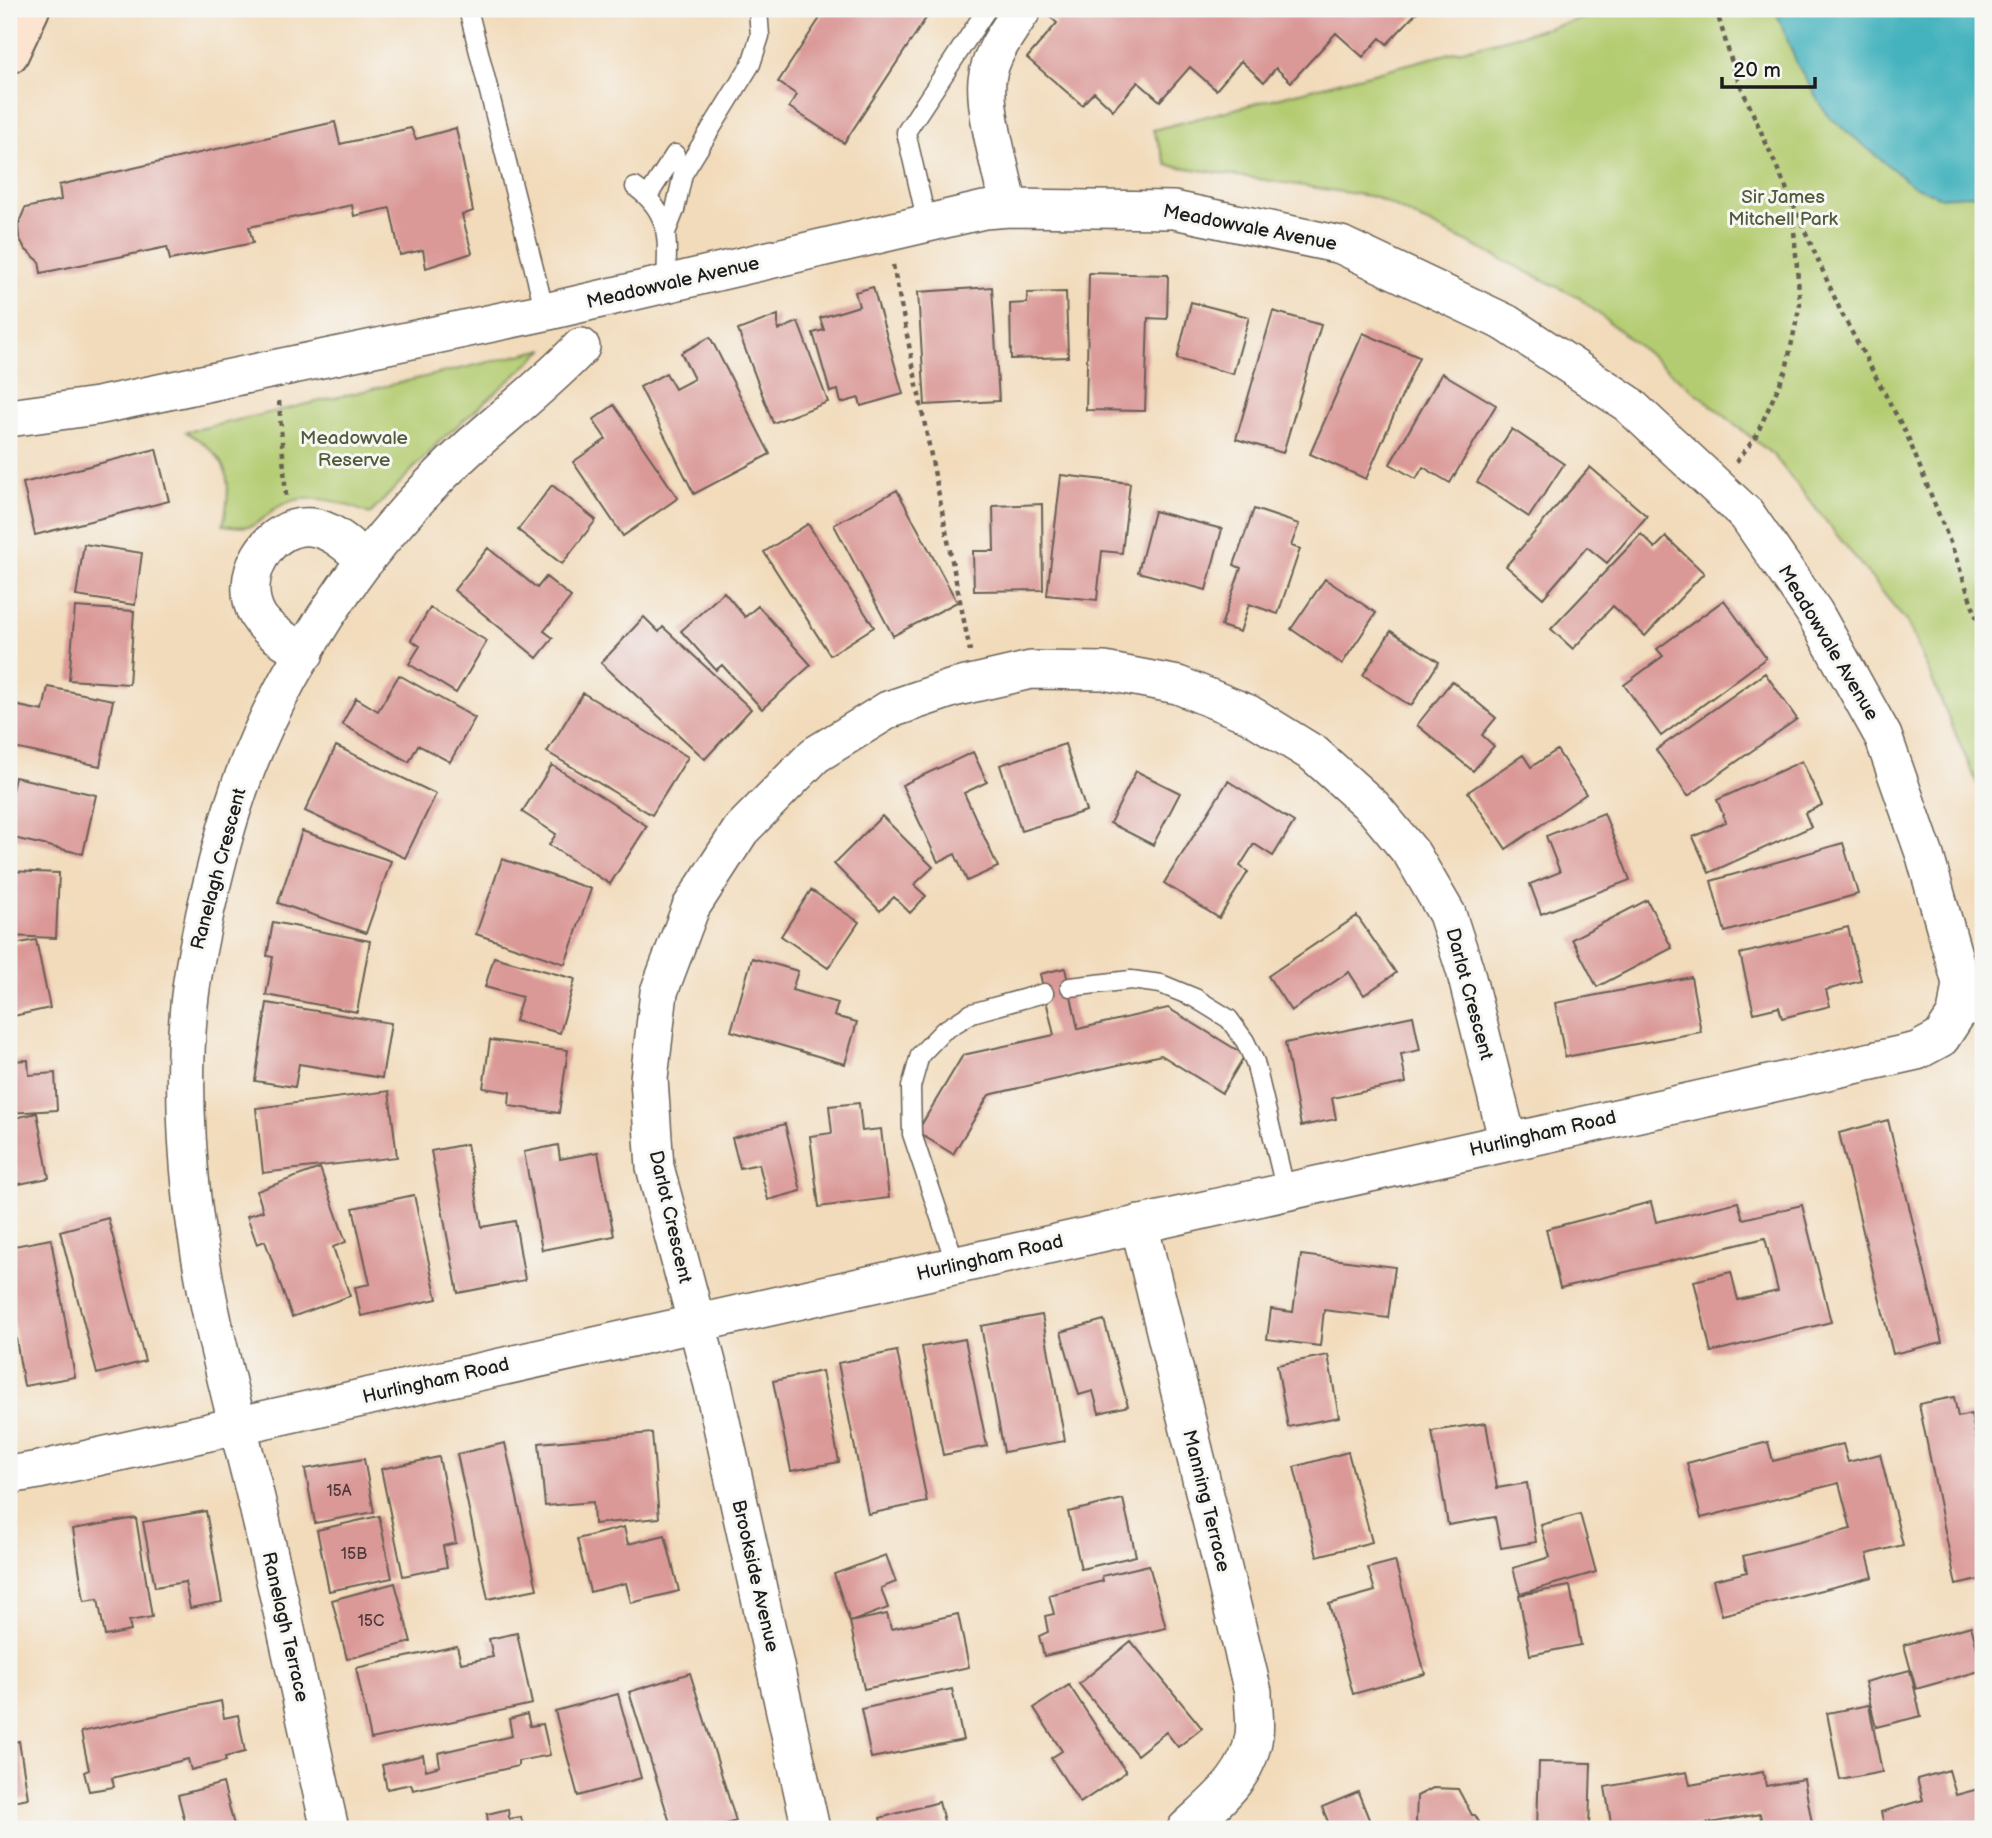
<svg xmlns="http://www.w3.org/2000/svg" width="1992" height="1838" viewBox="0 0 1992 1838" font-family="'Balsamiq Sans',sans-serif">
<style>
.green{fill:#b4cc71;stroke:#687446;stroke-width:2}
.water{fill:#44b3be;stroke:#30686d;stroke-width:2}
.building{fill:#da9896}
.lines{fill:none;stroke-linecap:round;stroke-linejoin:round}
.lane-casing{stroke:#675f54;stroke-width:21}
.street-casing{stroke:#675f54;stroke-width:40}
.secondary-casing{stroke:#675f54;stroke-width:42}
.path{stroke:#675f54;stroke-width:4.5;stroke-dasharray:5 5;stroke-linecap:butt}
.lane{stroke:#fff;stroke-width:18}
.street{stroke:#fff;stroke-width:37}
.secondary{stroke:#fde4d0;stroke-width:38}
.labels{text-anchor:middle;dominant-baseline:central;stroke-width:6;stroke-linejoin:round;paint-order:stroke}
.number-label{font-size:16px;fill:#4c3b3a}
.park-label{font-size:19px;fill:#515a3a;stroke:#f6f6f2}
.street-label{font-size:19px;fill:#1c1c1c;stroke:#f6f6f2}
</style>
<rect width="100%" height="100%" fill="#f6f6f2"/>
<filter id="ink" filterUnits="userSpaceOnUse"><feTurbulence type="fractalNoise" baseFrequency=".0143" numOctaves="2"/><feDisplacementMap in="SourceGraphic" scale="14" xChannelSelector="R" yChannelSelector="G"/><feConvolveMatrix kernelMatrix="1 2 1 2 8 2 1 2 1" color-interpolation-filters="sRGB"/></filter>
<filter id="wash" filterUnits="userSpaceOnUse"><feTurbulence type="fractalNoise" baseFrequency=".00686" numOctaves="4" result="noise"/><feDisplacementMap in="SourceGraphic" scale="28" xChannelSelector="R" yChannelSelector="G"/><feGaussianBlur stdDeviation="1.57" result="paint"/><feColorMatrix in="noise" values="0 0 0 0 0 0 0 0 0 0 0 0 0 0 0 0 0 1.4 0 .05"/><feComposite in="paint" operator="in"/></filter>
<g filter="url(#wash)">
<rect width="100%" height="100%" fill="#f2dbbb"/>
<path class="green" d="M1620,9H1983V797L1908,624L1774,456L1578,297L1375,197L1167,165L1153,130Z
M545,349L440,441L370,514C340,502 307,489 276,508C268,513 260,524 250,526C242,528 231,526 223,525C234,479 229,456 186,432Z"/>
<path class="water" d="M1775,9H1983V194L1941,197L1913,186L1827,115L1797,64Z"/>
<g id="blocks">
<path class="building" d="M826,9H932L844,143L789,107L797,95L778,82Z
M1053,9H1420L1387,44L1380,38L1363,57L1336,33L1291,82L1276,68L1264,82L1241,61L1216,90L1190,67L1160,101L1138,82L1113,110L1094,92L1082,105L1027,58L1057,23L1048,15Z
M335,122L340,144L411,128L416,139L456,128L473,211L462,215L472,253L426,268L423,250L400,255L390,208L354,216L352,205L249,227L253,243L170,260L167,247L41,273L39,261L25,249L19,237L18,225L25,208L61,200L59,185Z
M1089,273L1168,275L1167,319L1148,318L1145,411L1086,410Z
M873,287L903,394L861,406L859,398L841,403L838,390L830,392L813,333L824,330L820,318L859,306L855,292Z
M992,287L999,401L925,405L918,292Z
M1066,292L1068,357L1011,359L1010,304L1027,303V293Z
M1191,302L1249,317L1233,374L1177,359Z
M1273,311L1321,325L1283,453L1236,439Z
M778,315V330L798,322L828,402L773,423L738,330Z
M1363,333L1419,357L1366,479L1310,454Z
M710,337L770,454L694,494L640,387L666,373L675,389L694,379L681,353Z
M1442,373L1496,405L1450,483L1423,467L1416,479L1390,464Z
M614,405L678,498L623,536L573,462L606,439L593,420Z
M1512,429L1564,464L1529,517L1477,482Z
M156,449L169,501L35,535L23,483Z
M1590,467L1647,516L1607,563L1587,547L1543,598L1506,566Z
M1061,475L1130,483L1122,553L1102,551L1097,600L1047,595Z
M552,485L596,520L562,564L518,530Z
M897,490L957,602L893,636L834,525Z
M1042,504L1043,590L974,591L973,551H994L993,506Z
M1254,509L1299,524L1291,546L1300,549L1278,614L1249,604L1240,632L1221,626L1241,568L1234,565Z
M1154,511L1222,529L1206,590L1138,572Z
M808,524L874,627L830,655L764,552Z
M1641,534L1655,548L1666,537L1704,573L1645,636L1613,606L1573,649L1551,629Z
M84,544L142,553L135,605L76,596Z
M488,548L537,588L546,577L571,597L544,631L553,638L537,658L454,590Z
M1325,579L1376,613L1342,664L1291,629Z
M724,592L745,617L758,606L811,665L762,709L722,665L716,670L681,631Z
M1724,600L1766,658L1661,736L1624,685L1663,656L1657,649Z
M75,607L134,611L129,684L69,680Z
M430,608L487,641L456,693L409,664L420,646L411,640Z
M644,617L659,632L663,627L751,709L705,759L601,663Z
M1391,631L1439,662L1411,706L1363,675Z
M1765,673L1797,719L1688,796L1656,750Z
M399,675L475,718L450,762L418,745L409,762L342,724L356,698L378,711Z
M1452,681L1496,718L1482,735L1494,746L1473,771L1417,725Z
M48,687L113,700L100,766L9,747V704L43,711Z
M583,693L688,757L652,815L547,752Z
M1065,744L1086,811L1021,831L1000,765Z
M336,746L436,794L405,858L305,811Z
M1557,750L1586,794L1506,849L1468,792L1523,755L1531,767Z
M973,752L987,782L964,793L998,867L967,881L955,854L938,862L902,785Z
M1802,761L1822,805L1805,813L1811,827L1709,873L1693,837L1726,822L1717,800Z
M552,765L647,826L610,884L549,845L556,834L522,812Z
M1136,771L1180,793L1153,845L1110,823Z
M15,777L96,795L83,854L9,837V804Z
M1228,781L1294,822L1273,856L1254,844L1240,866L1248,872L1219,918L1164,883Z
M1604,813L1630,880L1541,914L1530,884L1560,872L1546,836Z
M882,816L933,867L914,885L926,896L910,913L894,897L880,911L834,864Z
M302,831L391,861L366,933L278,903Z
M1843,843L1858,894L1725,932L1711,881Z
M502,859L591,889L565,964L476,934Z
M9,871L59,873L56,938L9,936Z
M811,890L859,922L828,968L781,936Z
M1647,900L1672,948L1597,987L1572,939Z
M1357,916L1396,973L1364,995L1349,972L1291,1011L1268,976Z
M273,922L370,941L357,1012L266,995L273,957L267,956Z
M1848,927L1861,981L1826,990L1830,1006L1782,1018L1779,1007L1754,1013L1740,954Z
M36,940L50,1008L9,1017V945Z
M494,957L575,979L560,1033L515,1021L522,997L485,987Z
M752,958L798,971L792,990L838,1003L834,1016L857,1022L845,1064L731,1031Z
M1065,968L1078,1029L1168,1008L1245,1055L1222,1093L1161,1055L989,1095L953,1154L917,1132L963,1055L1054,1035L1040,974Z
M1691,977L1701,1032L1565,1057L1555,1003Z
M267,1003L391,1023L382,1078L299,1064L295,1087L255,1081Z
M1413,1016L1420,1050L1401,1054L1406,1083L1332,1098L1336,1119L1301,1126L1285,1043Z
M490,1040L568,1050L559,1113L509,1106L510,1092L483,1088Z
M28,1060L29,1075L55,1073L57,1110L9,1113V1061Z
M389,1091L397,1157L263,1173L256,1108Z
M859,1103L862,1131L881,1129L889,1198L819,1207L810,1136L832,1133L829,1106Z
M37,1113L49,1178L9,1186V1119Z
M1888,1120L1942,1342L1893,1354L1839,1133Z
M785,1124L801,1191L768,1200L759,1164L740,1168L732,1138Z
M467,1144L482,1227L515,1221L525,1280L458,1293L431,1151Z
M558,1145L560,1159L598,1152L614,1236L542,1250L524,1152Z
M320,1168L346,1242L333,1247L350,1296L292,1317L265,1241L257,1244L247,1216L263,1211L257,1191Z
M414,1195L437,1299L361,1316L355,1287L370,1284L353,1208Z
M1651,1202L1656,1222L1738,1202L1743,1219L1802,1205L1831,1322L1711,1352L1694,1281L1731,1272L1738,1300L1778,1291L1765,1238L1560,1288L1546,1229Z
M108,1218L145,1361L97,1374L60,1231Z
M51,1239L75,1377L24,1386L9,1297V1247Z
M1301,1255L1395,1267L1388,1318L1324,1310L1320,1346L1267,1339L1271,1309L1293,1312Z
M1042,1315L1065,1441L1004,1452L981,1326Z
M1104,1320L1128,1406L1099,1413L1093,1391L1079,1395L1061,1332Z
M965,1339L987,1446L943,1455L922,1347Z
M897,1351L927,1502L868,1514L838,1363Z
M1328,1355L1339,1417L1288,1427L1277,1365Z
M822,1371L839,1462L791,1471L773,1381Z
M1954,1397L1958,1417L1971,1414L1983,1474V1579L1956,1585L1919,1404Z
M1486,1423L1497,1488L1527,1483L1536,1542L1501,1548L1495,1517L1448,1525L1432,1431Z
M652,1433L659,1518L594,1524L593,1502L545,1506L539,1443Z
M1768,1442L1773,1461L1843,1444L1848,1462L1880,1454L1903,1545L1867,1554L1873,1577L1722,1615L1713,1580L1747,1572L1743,1556L1851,1529L1839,1483L1701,1518L1687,1463Z
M505,1443L537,1589L488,1599L457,1454Z
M1348,1452L1372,1542L1317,1556L1294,1467Z
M439,1457L456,1543L443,1546L447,1567L403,1576L381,1469Z
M364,1459L374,1512L315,1523L305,1469Z
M1123,1499L1136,1556L1081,1569L1068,1512Z
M206,1511L222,1602L190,1608L185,1582L155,1587L143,1522Z
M1580,1514L1596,1572L1520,1594L1513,1568L1550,1557L1541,1525Z
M379,1516L392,1578L329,1591L317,1530Z
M136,1518L152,1617L129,1621L131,1631L105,1636L98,1599L84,1601L73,1529Z
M624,1527L628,1544L665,1535L679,1591L631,1603L626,1583L590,1592L577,1539Z
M886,1555L896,1582L881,1588L888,1608L850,1622L834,1574Z
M1395,1561L1425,1674L1353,1694L1329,1604L1375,1591L1368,1568Z
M1149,1565L1166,1628L1044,1656L1039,1636L1048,1632L1045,1616L1054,1614L1049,1595L1103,1581L1102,1576Z
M395,1583L411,1642L347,1659L332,1600Z
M1570,1586L1581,1645L1530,1655L1519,1595Z
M887,1614L891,1629L958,1614L969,1667L864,1689L850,1622Z
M1971,1626L1983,1670L1916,1689L1904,1645Z
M517,1633L532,1704L371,1739L356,1668L457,1646L461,1663L493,1657L489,1639Z
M1131,1641L1202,1728L1178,1747L1166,1732L1137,1755L1079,1684Z
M1910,1670L1921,1716L1876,1727L1865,1682Z
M690,1673L736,1821L710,1829H672L629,1692Z
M1069,1685L1126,1772L1080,1803L1051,1758L1062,1751L1034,1708Z
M952,1689L963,1740L871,1758L861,1709Z
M618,1694L641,1778L578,1796L555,1711Z
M221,1701L224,1718L238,1715L245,1752L225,1757L226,1761L191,1770L188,1759L112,1778L114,1787L89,1791L84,1772L89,1770L81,1732Z
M1869,1705L1882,1772L1840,1780L1827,1713Z
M527,1714L530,1726L543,1724L550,1755L518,1761V1766L413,1790L411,1784L387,1789L382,1765L423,1755L426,1770L440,1766L438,1753L512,1736L509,1719Z
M19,1741L28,1798L9,1802V1743Z
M1539,1762L1591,1763L1589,1829H1537Z
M1949,1770L1956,1795L1982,1788L1983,1824L1962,1829H1885L1881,1812L1923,1800L1917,1779Z
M1687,1772L1690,1785L1763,1772L1766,1786L1804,1779L1813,1829H1763L1760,1814L1677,1829H1612L1605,1787Z
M223,1783L235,1829H187L178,1795Z
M1433,1788L1458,1789L1472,1815H1475L1483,1829H1420L1416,1822L1417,1796Z
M1358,1792L1373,1829H1331L1322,1807Z
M939,1802L946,1829H883L880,1818Z
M508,1809L509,1819L521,1817L524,1829H468L488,1823L487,1814Z
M648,1821L653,1829H635Z"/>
</g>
</g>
<g filter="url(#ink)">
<use href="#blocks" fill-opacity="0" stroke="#675f54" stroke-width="2"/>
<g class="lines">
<defs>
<path id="lane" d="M468,9L545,312
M635,187C673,214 667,243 666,284
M648,196L675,154
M927,223L906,132L987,9
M667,230L675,210L683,174L751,64L760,36L758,9
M1070,987L1131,980L1161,984L1195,998L1229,1019L1245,1041L1255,1062L1286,1192
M1956,1015L1983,1016
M956,1265L912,1134L911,1087L920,1055L943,1031L972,1013L1044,993"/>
<path id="street" d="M1009,208C1002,174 984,112 987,80C990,54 1009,30 1023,9
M9,418L97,406L545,312L984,210L1009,208L1174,210L1341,245L1506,323L1627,403L1747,515L1814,612L1883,736L1925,856L1961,983L1956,1015L1941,1038L1917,1051L39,1470L9,1475
M305,653C289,643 268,632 258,616C236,579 268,523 311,527C332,529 350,547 366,560
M1139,1224L1253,1692C1253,1706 1256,1722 1254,1735C1249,1777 1215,1802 1186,1829
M330,1829C304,1715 281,1600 253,1486C229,1391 203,1295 192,1198C186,1139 183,1078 188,1018C190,983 198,948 205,913C213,879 221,844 232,810C259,723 310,632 366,559C398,519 434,479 472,445C509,412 548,382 581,347
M811,1829L713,1385L655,1167L649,1079L659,992L691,907L741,830L815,755L888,710L953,688L1031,670L1104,671L1178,685L1249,714L1314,754L1373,807L1412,854L1447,914L1465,970L1508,1142"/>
<path id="secondary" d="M9,54L30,9"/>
</defs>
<use href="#lane" class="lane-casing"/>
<use href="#street" class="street-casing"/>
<use href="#secondary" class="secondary-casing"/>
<path class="path" d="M1716,9L1735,73L1841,312L1907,435L1955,555L1983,636
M893,265L970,651
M279,401L286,497
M1736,462L1755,438L1786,370L1800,304L1792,206"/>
<use href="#lane" class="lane"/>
<use href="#street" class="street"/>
<use href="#secondary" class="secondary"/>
</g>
</g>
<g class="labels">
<g class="number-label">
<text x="339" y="1491">15A</text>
<text x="354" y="1554">15B</text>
<text x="371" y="1621">15C</text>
</g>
<g class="park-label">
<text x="1783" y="197">Sir James<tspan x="1783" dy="22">Mitchell Park</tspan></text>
<text x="354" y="438">Meadowvale<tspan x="354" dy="22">Reserve</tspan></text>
</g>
<g class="street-label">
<text transform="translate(1250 228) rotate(11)">Meadowvale Avenue</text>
<text transform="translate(673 283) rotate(-13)">Meadowvale Avenue</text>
<text transform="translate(1828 643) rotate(59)">Meadowvale Avenue</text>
<text transform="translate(219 869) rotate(-75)">Ranelagh Crescent</text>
<text transform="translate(1469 994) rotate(75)">Darlot Crescent</text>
<text transform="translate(1543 1134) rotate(-13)">Hurlingham Road</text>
<text transform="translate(670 1217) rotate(77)">Darlot Crescent</text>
<text transform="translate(990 1258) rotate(-13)">Hurlingham Road</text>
<text transform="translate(436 1381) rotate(-13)">Hurlingham Road</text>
<text transform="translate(1206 1501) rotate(76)">Manning Terrace</text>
<text transform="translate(755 1576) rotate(77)">Brookside Avenue</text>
<text transform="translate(285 1627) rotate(77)">Ranelagh Terrace</text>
</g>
</g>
<rect width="1992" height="1838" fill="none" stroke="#f6f6f2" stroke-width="35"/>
<path d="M1722 77v10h93v-10" fill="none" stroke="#1c1c1c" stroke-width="3.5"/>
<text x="1733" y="77" font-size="21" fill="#1c1c1c" stroke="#f6f6f2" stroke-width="5" paint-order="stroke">20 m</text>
</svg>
